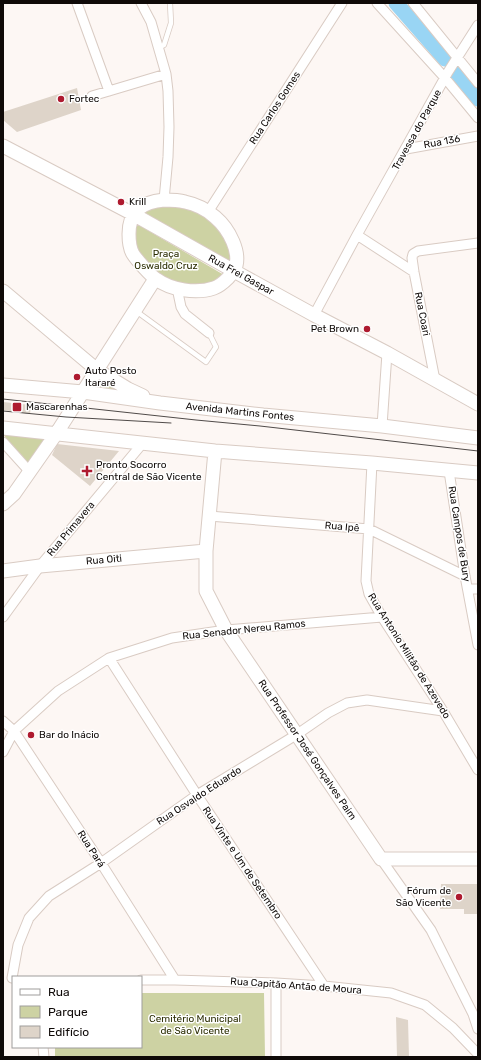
<svg xmlns="http://www.w3.org/2000/svg" width="481" height="1060" viewBox="0 0 481 1060" font-family="Rubik,sans-serif">
<style>
.green{fill:#cdd2a3}
.lines{fill:none;stroke-linecap:round;stroke-linejoin:round}
.river{stroke:#99d5f4;stroke-width:15}
.building{fill:#ded4c9}
.lane-casing{stroke:#d9cbc3;stroke-width:6}
.street-casing{stroke:#d9cbc3;stroke-width:11}
.secondary-casing{stroke:#d9cbc3;stroke-width:15}
.lane{stroke:#fff;stroke-width:4.5}
.street{stroke:#fff;stroke-width:9}
.secondary{stroke:#fff;stroke-width:13}
.tram{stroke:#504b49;stroke-width:1}
.poi-dot{fill:#ae1a2f;stroke:#fff;stroke-width:1.5}
.labels{text-anchor:middle;dominant-baseline:central;stroke-width:3;stroke-linejoin:round;paint-order:stroke}
.poi-label{font-size:10px;fill:#0f0a08;stroke:#fff;text-anchor:start}
.street-label{font-size:10px;fill:#0f0a08;stroke:#fff}
.park-label{font-size:10px;fill:#2a2c00;stroke:#fff}
</style>
<rect width="100%" height="100%" fill="#fdf7f4"/>
<path class="green" d="M170,203L207,216L230,243L232,267L144,212L149,208Z
M137,224L224,275L223,279L198,288L169,281L154,273L136,247L133,236Z
M101,377L117,387L116,390L95,388Z
M3,434L47,435L29,462L27,463Z
M141,993H264L265,1057H55V1047H141Z"/>
<g class="lines">
<path class="river" d="M396,3L445,59
M455,71L478,99"/>
</g>
<path class="building" d="M77,88L81,110L17,132L3,120V112Z
M3,402L31,405L30,414L3,410Z
M57,444L119,451L90,486L52,455Z
M441,884H478V914H464V909H440Z
M396,1017L408,1020L409,1057H397Z"/>
<g class="lines">
<defs>
<path id="lane" d="M158,48L164,45L171,23L170,3
M136,311L206,362L216,347L209,333"/>
<path id="street" d="M77,3L109,91
M141,3L151,22L166,74L168,91L169,127L168,157L164,200
M377,3L445,78L478,118
M413,3L478,83
M92,96L109,91L166,74
M406,149L478,136
M208,212L342,3
M357,235L414,272
M177,288L181,307L185,314L209,333
M314,315L357,235L448,72L478,25
M435,380L414,272L412,258L413,254L418,251L478,243
M382,426L387,353
M3,442L30,472
M372,463L366,581L369,594L382,617L443,711L478,770
M449,471L465,576L478,645
M209,516L369,529L465,576
M468,589H478
M3,617L40,566L142,444
M109,658L197,795L324,986
M3,721L14,731L101,863L175,980
M3,752L14,731L58,691L109,658L172,638L226,630L382,617
M381,859L431,930L473,1014L478,1029
M12,978L18,945L29,918L49,896L101,863L197,795L296,735L328,713L347,703L367,700L443,711
M141,980H175L276,983L324,986L391,993L425,1005L453,1028L478,1054
M276,983V1057
M43,1047L44,1057"/>
<path id="secondary" d="M3,146L133,214L234,271L314,315L387,353L478,404
M164,200C170,200 178,200 185,202C195,204 207,210 215,217C228,228 243,253 234,271C233,273 230,275 228,278C224,282 220,286 214,288C196,294 171,290 156,279C151,276 136,259 133,254C130,249 129,240 129,234C129,211 142,202 164,200Z
M3,291L97,370L128,389L143,396
M3,385L83,392L160,403L263,415L382,426L478,438
M3,428L215,451L372,463L478,473
M215,451L206,551V591L226,630L381,859H478
M3,504L14,494L56,434L155,279
M3,571L40,566L206,551"/>
</defs>
<use href="#lane" class="lane-casing"/>
<use href="#street" class="street-casing"/>
<use href="#secondary" class="secondary-casing"/>
<use href="#lane" class="lane"/>
<use href="#street" class="street"/>
<use href="#secondary" class="secondary"/>
<path class="tram" d="M3,399L196,420L260,426L478,451
M3,411L66,417L171,423"/>
</g>
<g class="poi-dot">
<circle cx="61" cy="99" r="4"/>
<circle cx="121" cy="202" r="4"/>
<circle cx="367" cy="329" r="4"/>
<circle cx="77" cy="377" r="4"/>
<rect x="12" y="402" width="10" height="10" rx="2"/>
<path d="M85 465h4v4h4v4h-4v4h-4v-4h-4v-4h4z"/>
<circle cx="31" cy="735" r="4"/>
<circle cx="459" cy="897" r="4"/>
</g>
<g class="labels">
<g class="poi-label">
<text x="69" y="99">Fortec</text>
<text x="129" y="202">Krill</text>
<text x="359" y="329" text-anchor="end">Pet Brown</text>
<text x="85" y="371">Auto Posto<tspan x="85" dy="12">Itararé</tspan></text>
<text x="26" y="407">Mascarenhas</text>
<text x="96" y="465">Pronto Socorro<tspan x="96" dy="12">Central de São Vicente</tspan></text>
<text x="39" y="735">Bar do Inácio</text>
<text x="451" y="891" text-anchor="end">Fórum de<tspan x="451" dy="12">São Vicente</tspan></text>
</g>
<g class="street-label">
<text transform="translate(275 108) rotate(-57)">Rua Carlos Gomes</text>
<text transform="translate(417 130) rotate(-61)">Travessa do Parque</text>
<text transform="translate(442 142) rotate(-10)">Rua 136</text>
<text transform="translate(241 275) rotate(29)">Rua Frei Gaspar</text>
<text transform="translate(422 314) rotate(79)">Rua Coari</text>
<text transform="translate(240 412) rotate(6)">Avenida Martins Fontes</text>
<text transform="translate(342 527) rotate(5)">Rua Ipê</text>
<text transform="translate(71 529) rotate(-50)">Rua Primavera</text>
<text transform="translate(459 534) rotate(81)">Rua Campos de Bury</text>
<text transform="translate(104 560) rotate(-5)">Rua Oiti</text>
<text transform="translate(244 630) rotate(-6)">Rua Senador Nereu Ramos</text>
<text transform="translate(409 656) rotate(58)">Rua Antonio Militão de Azevedo</text>
<text transform="translate(307 750) rotate(56)">Rua Professor José Gonçalves Paim</text>
<text transform="translate(199 796) rotate(-33)">Rua Osvaldo Eduardo</text>
<text transform="translate(91 849) rotate(57)">Rua Pará</text>
<text transform="translate(242 863) rotate(56)">Rua Vinte e Um de Setembro</text>
<text transform="translate(296 986) rotate(4)">Rua Capitão Antão de Moura</text>
</g>
<g class="park-label">
<text x="166" y="254">Praça<tspan x="166" dy="12">Oswaldo Cruz</tspan></text>
<text x="195" y="1019">Cemitério Municipal<tspan x="195" dy="12">de São Vicente</tspan></text>
</g>
</g>
<rect width="481" height="1060" fill="none" stroke="#0f0a08" stroke-width="8"/>
<rect x="12" y="976" width="130" height="72" fill="#ffffff" stroke="#9f9d9c"/>
<rect x="20" y="989" width="20" height="6" fill="#ffffff" stroke="#9f9d9c"/>
<text x="48" y="996" font-size="12" fill="#0f0a08">Rua</text>
<rect x="20" y="1006" width="20" height="12" fill="#cdd2a3" stroke="#9f9d9c"/>
<text x="48" y="1016" font-size="12" fill="#0f0a08">Parque</text>
<rect x="20" y="1026" width="20" height="12" fill="#ded4c9" stroke="#9f9d9c"/>
<text x="48" y="1036" font-size="12" fill="#0f0a08">Edifício</text>
</svg>
